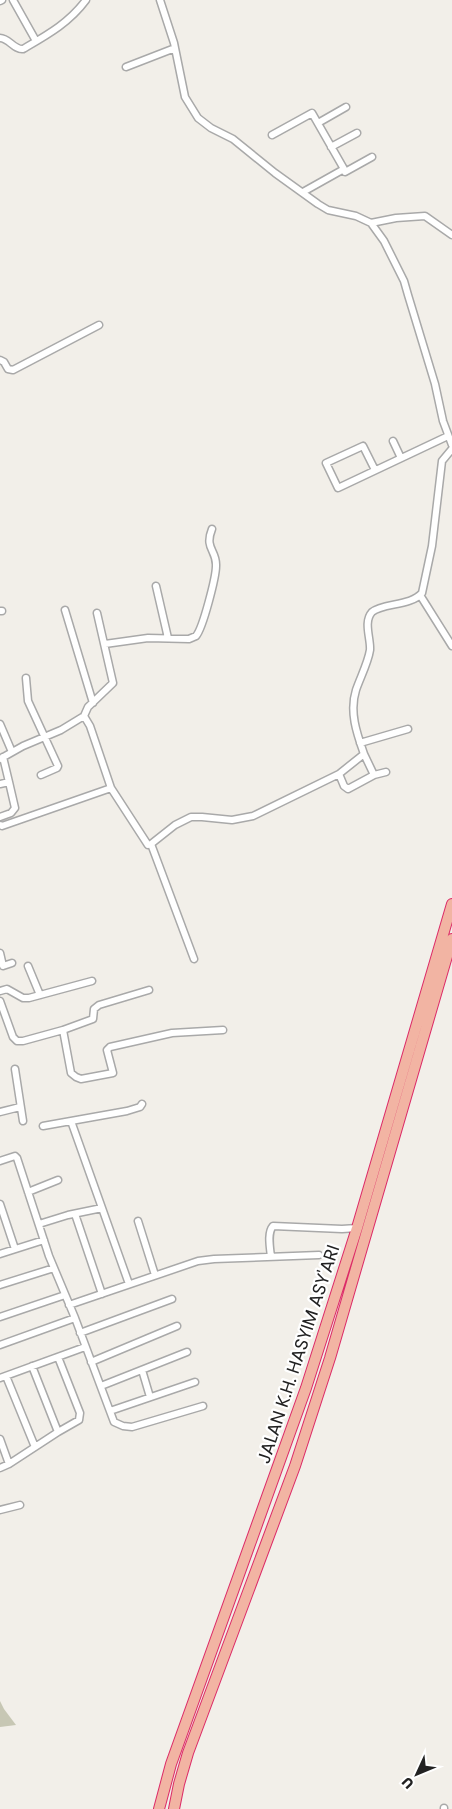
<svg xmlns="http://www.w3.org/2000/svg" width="452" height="1809" viewBox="0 0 452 1809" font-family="Poppins,sans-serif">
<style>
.construction{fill:#c7c7b4}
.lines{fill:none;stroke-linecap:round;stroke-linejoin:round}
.minor-casing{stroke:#a9a9a9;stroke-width:9}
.trunk-casing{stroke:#dc2a67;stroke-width:12}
.minor{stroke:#fff;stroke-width:6}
.trunk{stroke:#f2b4a3;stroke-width:10}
.labels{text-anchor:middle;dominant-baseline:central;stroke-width:4.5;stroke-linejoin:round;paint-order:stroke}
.street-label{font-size:18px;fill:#222;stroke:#fff}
</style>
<rect width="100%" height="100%" fill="#f2efe9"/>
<path class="construction" d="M0,1701L4,1709L16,1725L0,1727Z"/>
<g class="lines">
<defs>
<path id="minor" d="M13,0L36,41
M160,0L174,43L185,97L198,118L211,128L233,139L275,173L318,204L328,210L356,216L371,223L384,241L404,281L408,295L435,384L443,421L452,445
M0,1L2,0
M0,38C9,38 14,50 23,49C47,35 69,23 86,0
M126,67L175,48
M318,123L346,107
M272,135L312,113L344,169L303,192
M331,147L357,133
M344,169L345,172L372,157
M371,223L396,218L425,216L452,235
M0,360L4,362L8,369L13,370L99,325
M393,441L401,458
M375,470L363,446L326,463L338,488L448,436
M156,586L168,638
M420,595L452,646
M65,610L93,703
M0,611H2
M105,644L148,638L189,639L196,636C203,628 216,577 216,566C217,550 204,549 212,529
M26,678L28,701L58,766L57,768L41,775
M84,716L88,707L113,683L97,613
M0,724L12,752
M360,743L408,729
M364,754L374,775
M0,759L23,746L61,730L84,716L90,726L111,788L148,845L151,844L175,825L191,817H202L232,820L253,816L339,774L364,754C357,734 349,712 356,690C360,678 368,663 370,650C371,639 363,622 372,612C383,603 411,606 422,593L432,546L442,461L452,449
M339,774L344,786L348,789L374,775L386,772
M0,784L9,782L3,757
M0,817L11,813L15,808L9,782
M0,825L2,826L111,788
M151,844L194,959
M0,953L3,966L12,963
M28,966L40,995
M0,991L7,989L23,998H29L92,981
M0,1001L13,1037L17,1041H23L63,1030L71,1073L76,1077L81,1079L113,1073L107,1050L110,1047L172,1033L223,1030
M63,1030L93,1019L94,1009L99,1005L149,990
M15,1069L23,1121
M0,1112L20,1107
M71,1121L102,1208
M43,1126L127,1111L140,1107L142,1104
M0,1161L15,1156L17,1158L49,1256L75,1318L114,1422L123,1426L132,1427L203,1406
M28,1192L58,1180
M0,1204L15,1249
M75,1214L102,1294
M138,1221L155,1275
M39,1224L68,1215L102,1208L129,1284
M0,1254L44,1240
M271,1257C270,1247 267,1233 273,1226L342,1229L357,1228
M0,1285L54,1268
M69,1305L198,1261L214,1259L319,1255
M0,1317L65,1295
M80,1333L172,1299
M0,1345L75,1318
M91,1362L177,1326
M32,1366L58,1432
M142,1370L150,1397
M6,1376L35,1447
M0,1378L85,1347
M101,1386L187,1352
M110,1411L195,1382
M0,1439L9,1464
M0,1468L9,1464L58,1432L79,1420L80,1413L58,1357
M0,1510L20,1505
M444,1808V1809"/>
<path id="trunk" d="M159,1809L171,1764L306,1388L357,1228L452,904
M174,1809L179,1784L188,1753L295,1466L330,1358L452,939"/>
</defs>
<use href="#minor" class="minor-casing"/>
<use href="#trunk" class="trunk-casing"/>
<use href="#minor" class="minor"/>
<use href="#trunk" class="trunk"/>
</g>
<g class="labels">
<g class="street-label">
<text transform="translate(298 1354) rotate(-72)">JALAN K.H. HASYIM ASY'ARI</text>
</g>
</g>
<g transform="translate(417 1774) rotate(226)" stroke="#ffffff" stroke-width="4" paint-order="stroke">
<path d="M0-4L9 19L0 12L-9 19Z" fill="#222222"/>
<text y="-8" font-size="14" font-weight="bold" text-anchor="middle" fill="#222222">U</text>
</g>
</svg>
